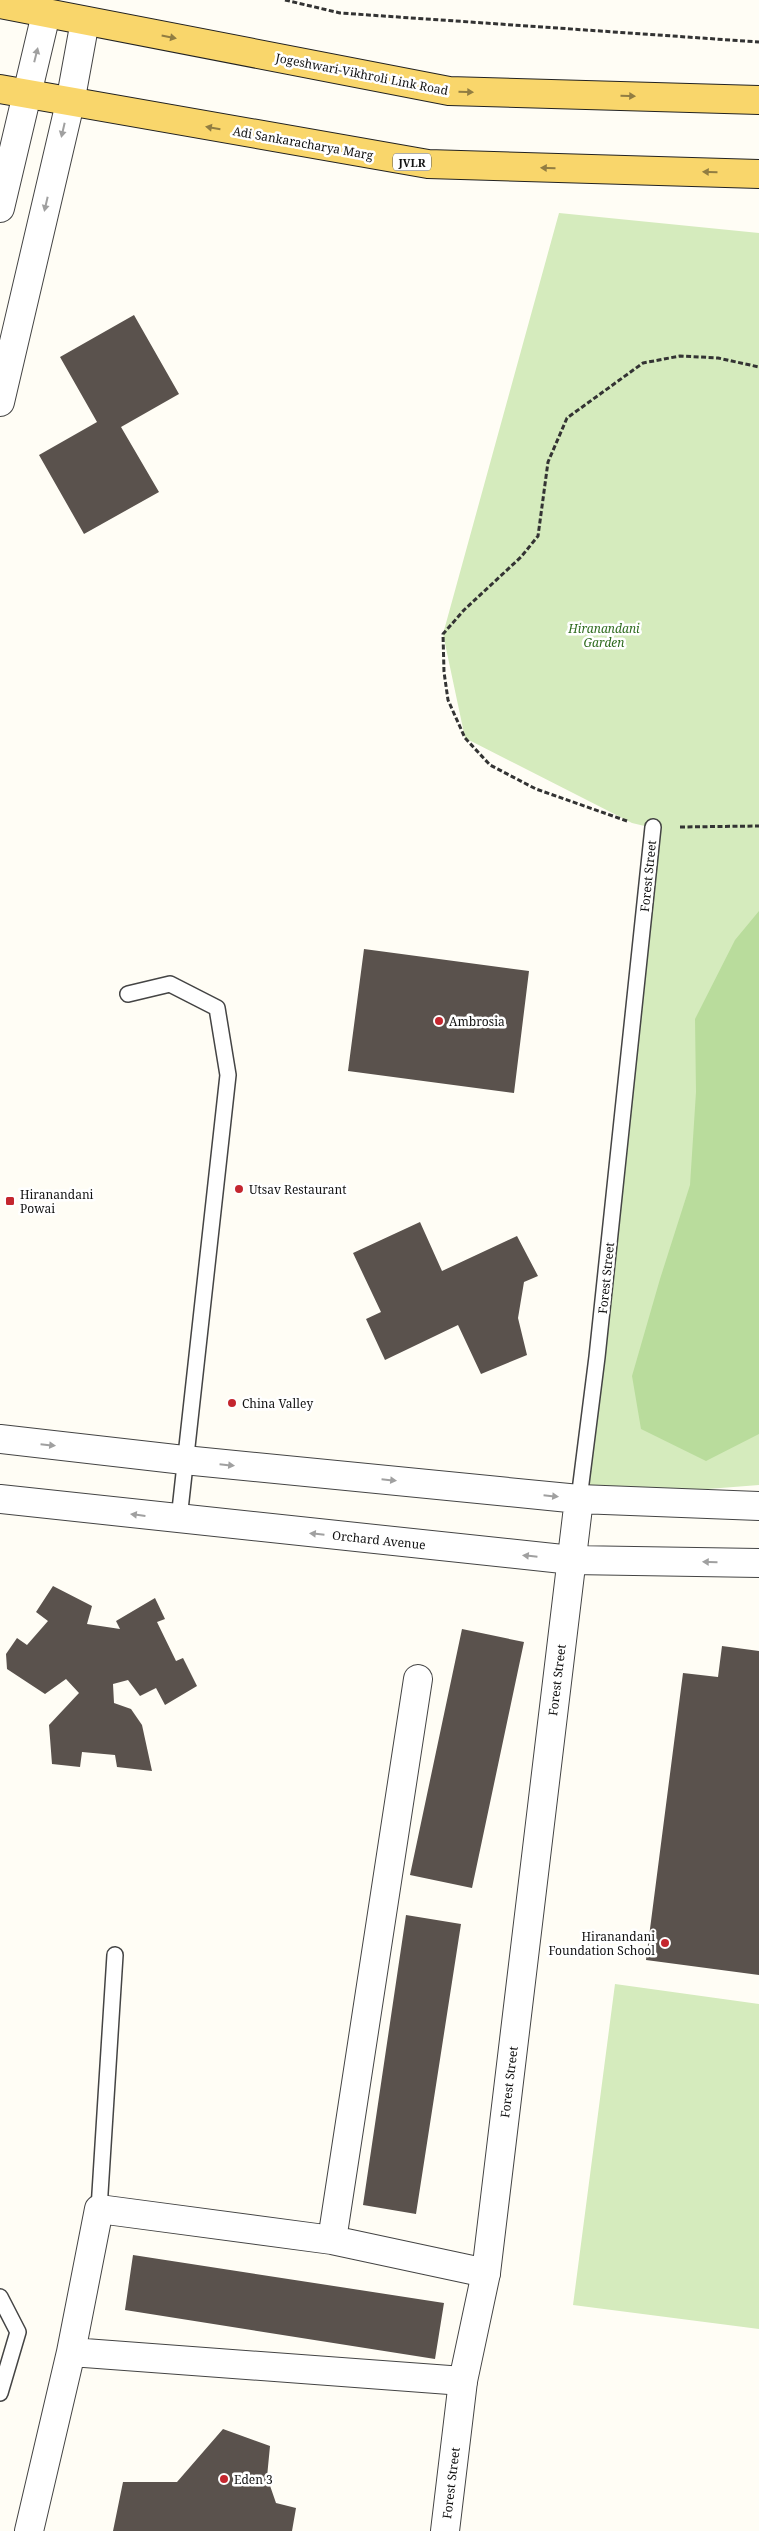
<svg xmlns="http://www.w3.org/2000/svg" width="759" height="2531" viewBox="0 0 759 2531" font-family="'Noto Serif',serif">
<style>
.green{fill:#d5ebbd}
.forest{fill:#b9dc9c}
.building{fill:#5a524d}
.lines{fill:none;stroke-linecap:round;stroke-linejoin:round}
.service-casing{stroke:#444;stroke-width:18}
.minor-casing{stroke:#444;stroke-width:30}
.tertiary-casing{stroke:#444;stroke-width:30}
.primary-casing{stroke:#222;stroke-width:30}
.path{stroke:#333;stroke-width:3;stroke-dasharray:5 2.5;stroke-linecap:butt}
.service{stroke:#fff;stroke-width:15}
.minor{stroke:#fff;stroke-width:28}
.tertiary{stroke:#fff;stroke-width:28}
.primary{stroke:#f9d66b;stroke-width:28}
.oneway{fill:#917d42}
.oneway2{fill:#a0a0a0}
.poi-dot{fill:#c4262e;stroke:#fff;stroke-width:2}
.labels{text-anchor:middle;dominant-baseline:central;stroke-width:5;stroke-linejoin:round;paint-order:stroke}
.shield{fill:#fff;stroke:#585858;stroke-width:1}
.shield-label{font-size:11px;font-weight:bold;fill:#111}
.street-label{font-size:12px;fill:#111;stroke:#fff}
.park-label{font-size:12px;font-style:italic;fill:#2f6b1f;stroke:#fff}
.poi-label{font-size:12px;fill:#111;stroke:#fff;text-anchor:start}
</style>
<rect width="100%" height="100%" fill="#fffdf5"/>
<path class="green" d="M559,213L759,233V1485L579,1499L653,828L632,823L465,738L443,634Z
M615,1984L759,2004V2329L573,2305Z"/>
<path class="forest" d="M759,911V1434L706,1461L641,1429L632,1376L660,1279L690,1185L696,1092L695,1019L735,940Z"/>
<path class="building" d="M134,315L179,394L121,427L159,492L84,534L39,455L97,422L60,357Z
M364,949L529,971L514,1093L348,1071Z
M420,1222L442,1271L517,1236L538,1276L524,1282L518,1318L527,1355L481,1374L458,1325L385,1360L366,1319L381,1312L353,1253Z
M53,1586L92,1606L87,1624L120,1629L116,1621L155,1598L165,1619L157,1622L176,1661L183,1658L197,1686L165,1705L156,1688L140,1696L128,1680L113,1684L114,1703L131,1709L142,1725L152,1771L117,1767L115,1755L82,1752L80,1767L52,1764L49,1725L79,1693L66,1679L45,1694L7,1669L6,1654L17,1638L27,1645L48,1621L36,1612Z
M462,1629L524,1642L472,1888L410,1875Z
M722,1646L759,1651V1975L646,1960L683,1673L718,1677Z
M406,1915L461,1924L416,2214L363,2205Z
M133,2255L444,2303L435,2359L125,2310Z
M223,2429L270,2446L267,2477L276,2503L296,2508L292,2531H113L123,2482H177Z"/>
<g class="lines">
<defs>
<path id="service" d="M128,994L170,984L217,1008L228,1075L179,1519
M579,1499L597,1357L653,827
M99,2209L115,1955
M0,2297L18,2332L0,2393"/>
<path id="minor" d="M332,2240L418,1679
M71,2352L463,2381
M29,2531L71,2352L99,2209L332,2240L486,2273"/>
<path id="tertiary" d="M0,208L46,14
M0,402L70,103L85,21
M0,1439L184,1460L579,1499L759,1506
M0,1499L572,1560L759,1563
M445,2531L463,2381L486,2273L579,1499"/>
<path id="primary" d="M0,4L449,91L759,100
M0,89L428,164L759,174"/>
</defs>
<use href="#service" class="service-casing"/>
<use href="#minor" class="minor-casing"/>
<use href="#tertiary" class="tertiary-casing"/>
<use href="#primary" class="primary-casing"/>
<path class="path" d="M285,0L340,13L759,42
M627,821L536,789L490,765L465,738L448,700L444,672L443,634L464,610L521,557L538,536L548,462L567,418L643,363L680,356L718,358L759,367
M680,827L759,826"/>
<use href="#service" class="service"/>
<use href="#minor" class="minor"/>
<use href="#tertiary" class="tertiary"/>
<use href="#primary" class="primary"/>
</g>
<defs><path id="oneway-solid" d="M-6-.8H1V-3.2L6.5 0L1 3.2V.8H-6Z" transform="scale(1.25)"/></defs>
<g class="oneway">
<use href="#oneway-solid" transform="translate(169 37) rotate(11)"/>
<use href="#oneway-solid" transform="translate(466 92) rotate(2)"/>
<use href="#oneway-solid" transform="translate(628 96) rotate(2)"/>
<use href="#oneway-solid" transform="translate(213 128) rotate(-170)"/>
<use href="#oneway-solid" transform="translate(548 168) rotate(-178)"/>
<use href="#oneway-solid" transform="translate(710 172) rotate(-178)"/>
</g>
<g class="oneway2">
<use href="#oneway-solid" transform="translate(36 55) rotate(-76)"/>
<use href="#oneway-solid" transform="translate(63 130) rotate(103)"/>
<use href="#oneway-solid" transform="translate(46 204) rotate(103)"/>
<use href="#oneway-solid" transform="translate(48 1445) rotate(6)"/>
<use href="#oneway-solid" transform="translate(227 1465) rotate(6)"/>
<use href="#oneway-solid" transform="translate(389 1480) rotate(6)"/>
<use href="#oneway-solid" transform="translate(551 1496) rotate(6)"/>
<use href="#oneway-solid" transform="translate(138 1515) rotate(-173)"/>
<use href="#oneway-solid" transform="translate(317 1534) rotate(-174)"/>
<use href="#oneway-solid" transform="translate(530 1556) rotate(-174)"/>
<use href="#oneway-solid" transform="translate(710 1562) rotate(-179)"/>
</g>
<g class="poi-dot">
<circle cx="439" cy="1021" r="5"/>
<circle cx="239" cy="1189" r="5"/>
<rect x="5" y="1196" width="10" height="10" rx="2.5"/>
<circle cx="232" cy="1403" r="5"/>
<circle cx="665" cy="1943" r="5"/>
<circle cx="224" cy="2479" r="5"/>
</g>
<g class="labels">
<rect class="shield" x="393" y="153.5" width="38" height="17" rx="4"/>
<g class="shield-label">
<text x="412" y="162">JVLR</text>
</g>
<g class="street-label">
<text transform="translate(362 74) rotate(11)">Jogeshwari-Vikhroli Link Road</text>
<text transform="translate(303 143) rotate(10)">Adi Sankaracharya Marg</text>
<text transform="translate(648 876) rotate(-84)">Forest Street</text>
<text transform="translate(606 1278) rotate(-84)">Forest Street</text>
<text transform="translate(379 1540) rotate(6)">Orchard Avenue</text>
<text transform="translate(557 1680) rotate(-83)">Forest Street</text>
<text transform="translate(509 2082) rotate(-83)">Forest Street</text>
<text transform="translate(451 2483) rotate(-83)">Forest Street</text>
</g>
<g class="park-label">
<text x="604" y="628">Hiranandani<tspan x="604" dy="14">Garden</tspan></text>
</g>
<g class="poi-label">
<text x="449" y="1021">Ambrosia</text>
<text x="249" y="1189">Utsav Restaurant</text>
<text x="20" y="1194">Hiranandani<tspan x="20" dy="14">Powai</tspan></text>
<text x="242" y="1403">China Valley</text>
<text x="655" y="1936" text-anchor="end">Hiranandani<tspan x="655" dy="14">Foundation School</tspan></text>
<text x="234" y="2479">Eden 3</text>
</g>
</g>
</svg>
